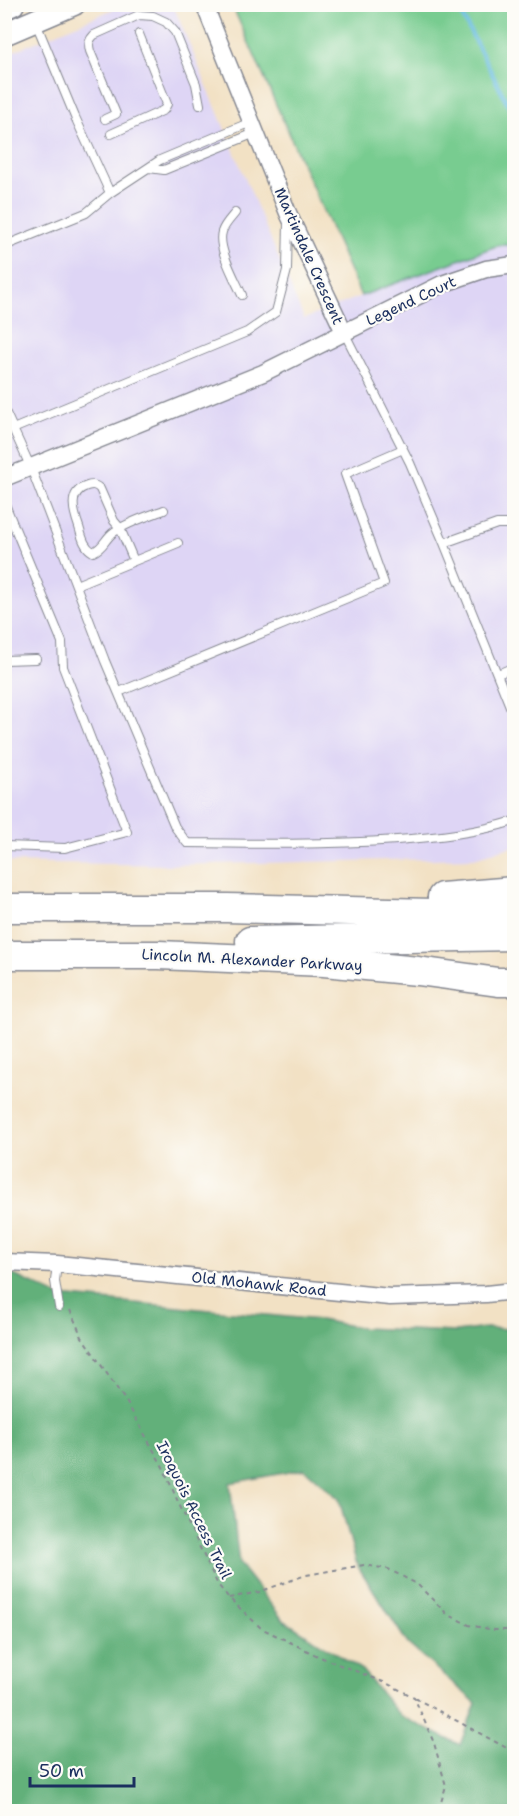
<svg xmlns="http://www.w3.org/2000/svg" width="519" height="1816" viewBox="0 0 519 1816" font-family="'Shantell Sans',sans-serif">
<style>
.built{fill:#ded5f5}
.green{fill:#78cc90;stroke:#4a7e77;stroke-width:1.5}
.forest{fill:#62b07a;stroke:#3e706c;stroke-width:1.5;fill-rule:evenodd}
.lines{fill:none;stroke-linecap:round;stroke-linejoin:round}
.stream{stroke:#67bce4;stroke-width:4}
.lane-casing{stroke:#868891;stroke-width:10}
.street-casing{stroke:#868891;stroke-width:19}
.secondary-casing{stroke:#868891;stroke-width:25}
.highway-casing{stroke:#868891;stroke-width:31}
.path{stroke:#868891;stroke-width:2;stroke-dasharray:4.5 4.5;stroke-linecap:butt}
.lane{stroke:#fff;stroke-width:8}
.street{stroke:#fff;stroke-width:16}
.secondary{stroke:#fff;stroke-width:22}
.highway{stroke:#fff;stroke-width:28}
.labels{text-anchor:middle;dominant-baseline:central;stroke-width:4.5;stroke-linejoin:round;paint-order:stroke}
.street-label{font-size:15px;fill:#1b2f5e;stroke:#fdfcf7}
</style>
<rect width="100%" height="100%" fill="#fdfcf7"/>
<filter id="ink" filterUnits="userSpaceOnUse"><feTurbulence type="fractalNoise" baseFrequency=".0167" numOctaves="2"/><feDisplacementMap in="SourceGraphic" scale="12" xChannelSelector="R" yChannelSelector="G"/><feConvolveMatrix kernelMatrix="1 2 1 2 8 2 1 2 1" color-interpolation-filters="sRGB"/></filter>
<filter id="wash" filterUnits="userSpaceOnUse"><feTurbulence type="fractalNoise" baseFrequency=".008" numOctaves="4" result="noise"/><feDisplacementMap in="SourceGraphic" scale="24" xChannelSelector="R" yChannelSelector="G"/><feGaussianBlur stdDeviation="1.35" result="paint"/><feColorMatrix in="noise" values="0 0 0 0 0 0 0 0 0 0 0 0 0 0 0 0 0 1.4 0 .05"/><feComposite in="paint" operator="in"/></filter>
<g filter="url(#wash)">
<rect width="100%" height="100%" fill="#f2e1c4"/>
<path class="built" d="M123,5H173L304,319L361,296L499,245H514V846L474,858L168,865L5,862V55Z"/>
<path class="green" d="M232,5H514V245H499L361,296Z"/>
<path class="forest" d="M4,1274L14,1275L59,1296L320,1320L362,1328L456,1332L486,1328L514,1329V1811H5ZM305,1469L339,1499L357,1565L408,1644L476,1703L460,1745L400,1716L362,1670L283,1620L239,1564L230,1483Z"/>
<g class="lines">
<path class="stream" d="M456,4L514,116"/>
</g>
</g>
<g filter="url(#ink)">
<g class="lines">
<defs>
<path id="lane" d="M36,23L75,117L110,193
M105,119L116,114L90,51C88,44 89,40 94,35L139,15L153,16L166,22L175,32L196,84L200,105
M111,134L164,110L167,104L139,34
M149,168L164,170L255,133
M235,213C231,218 224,225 222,232C217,248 235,279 242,295
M4,246L86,213L110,193L160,160L251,122
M344,332L410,463L444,543L514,716
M4,409L31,468L105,661L175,827L187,843C257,844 327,845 397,840C437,837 476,833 514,821
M13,429L247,332L276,312L287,270L288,222
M4,502L62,642L63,667L127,832L65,848L4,846
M514,504L513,512L514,516
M444,543L497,524H514
M134,561L120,528L114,521L100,489C96,485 93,484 87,486C67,492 74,513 79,527C82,537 84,547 93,552C104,548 105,538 114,532C128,522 148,516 164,510
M76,585L178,543
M4,660L36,659
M498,674L514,667
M119,692L384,583L345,474L403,449
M57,1264L55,1281L59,1307"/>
<path id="street" d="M204,4L288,213L344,332
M4,478L263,373L442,284L486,269L514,265
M4,1262L57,1264L390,1297L486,1294L514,1291"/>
<path id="secondary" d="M4,8L13,4
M4,34L74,4"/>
<path id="highway" d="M442,897L514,891
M4,908H227L514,915
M250,941L514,936
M4,955H159L324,962L418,971L498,982H514"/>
</defs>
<use href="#lane" class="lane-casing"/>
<use href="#street" class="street-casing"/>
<use href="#secondary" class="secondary-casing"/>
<use href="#highway" class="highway-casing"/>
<path class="path" d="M70,1310L82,1337L127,1403L163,1467L178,1502L218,1585L229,1598L261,1628L320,1657L386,1683L414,1697L434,1743L446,1786L438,1812
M229,1598L259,1592L306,1575L364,1565L388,1569L417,1584L447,1614L469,1625L494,1630H514
M415,1698L514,1752"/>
<use href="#lane" class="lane"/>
<use href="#street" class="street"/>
<use href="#secondary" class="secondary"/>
<use href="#highway" class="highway"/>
</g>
</g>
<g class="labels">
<g class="street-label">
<text transform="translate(309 256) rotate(66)">Martindale Crescent</text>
<text transform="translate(411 301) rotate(-25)">Legend Court</text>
<text transform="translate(252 960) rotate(3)">Lincoln M. Alexander Parkway</text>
<text transform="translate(259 1284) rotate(6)">Old Mohawk Road</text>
<text transform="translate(194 1510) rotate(64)">Iroquois Access Trail</text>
</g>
</g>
<rect width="519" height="1816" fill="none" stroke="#fdfcf7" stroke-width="24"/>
<path d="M30 1777v9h104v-9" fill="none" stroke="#1b2f5e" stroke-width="3"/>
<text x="39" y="1777" font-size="18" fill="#1b2f5e" stroke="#fdfcf7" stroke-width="4.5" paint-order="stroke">50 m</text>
</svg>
